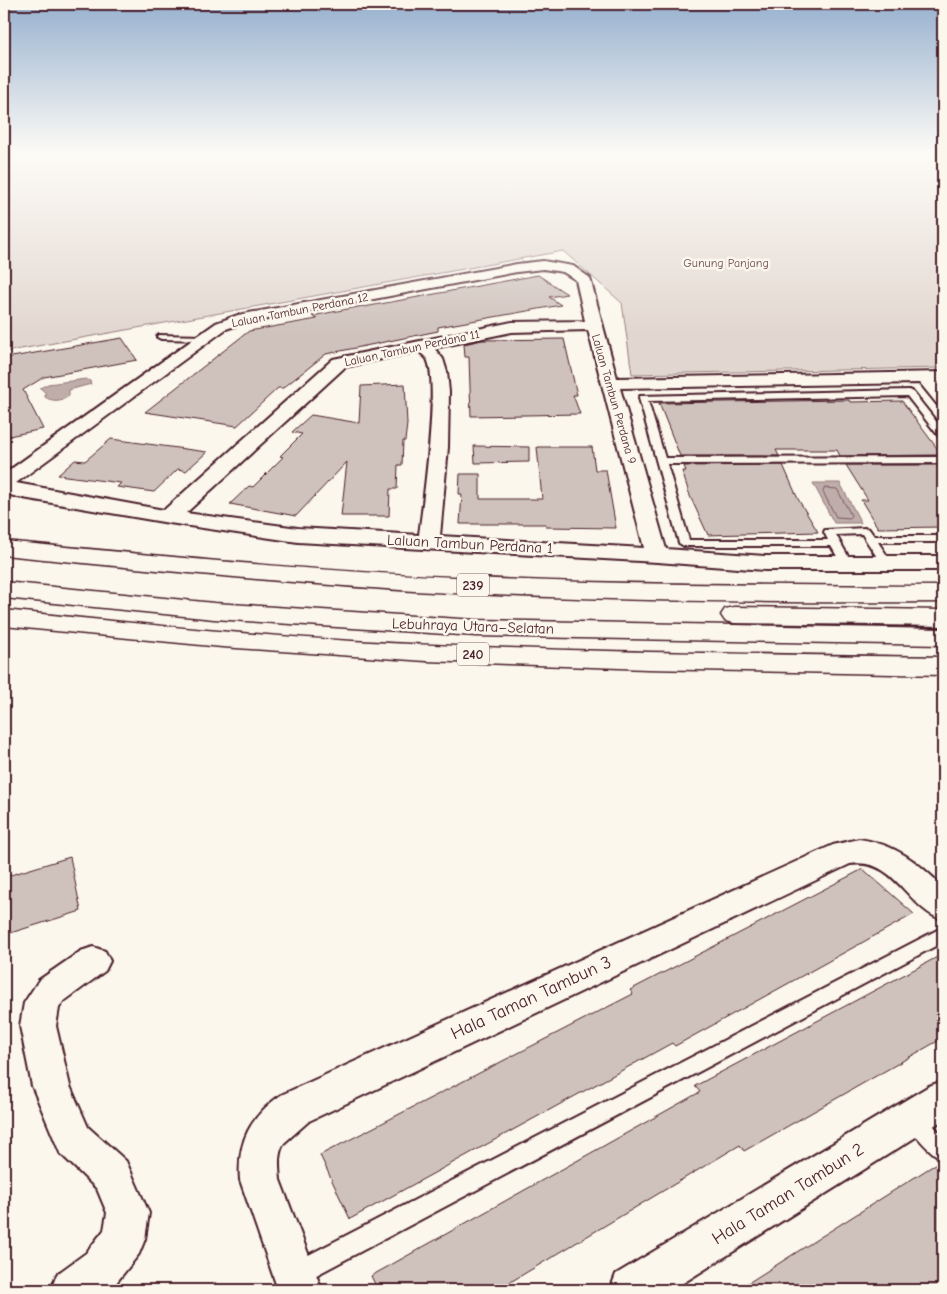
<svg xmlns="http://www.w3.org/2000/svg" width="947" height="1294" viewBox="0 0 947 1294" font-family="'Comic Neue',sans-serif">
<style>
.green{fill:#e2d7d0;stroke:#967b7e}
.water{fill:#bfadaa;stroke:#907477}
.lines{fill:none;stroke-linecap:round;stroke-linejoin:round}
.shore{stroke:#79585e;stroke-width:1}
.building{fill:#cfc2bc;stroke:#4a1f2b}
.service-casing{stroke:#4a1f2b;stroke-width:4}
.minor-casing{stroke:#4a1f2b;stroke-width:4}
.primary-casing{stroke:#4a1f2b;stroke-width:3}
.motorway-casing{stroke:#4a1f2b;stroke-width:3}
.service{fill:#fbf7ec;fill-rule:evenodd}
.minor{fill:#fbf7ec;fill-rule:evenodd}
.primary{fill:#fbf7ec;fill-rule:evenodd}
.motorway{fill:#fbf7ec;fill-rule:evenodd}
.labels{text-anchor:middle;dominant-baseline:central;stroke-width:5;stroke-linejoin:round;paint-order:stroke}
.far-park-label{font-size:12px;fill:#704d54;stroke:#fbf7ec}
.far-street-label{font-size:12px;fill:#4a1f2b;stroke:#fbf7ec}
.shield{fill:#fbf7ec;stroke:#7f6065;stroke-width:1}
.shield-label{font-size:14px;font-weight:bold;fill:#4a1f2b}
.street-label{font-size:15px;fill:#4a1f2b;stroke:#fbf7ec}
.near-street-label{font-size:18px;fill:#4a1f2b;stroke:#fbf7ec}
</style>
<rect width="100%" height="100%" fill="#fbf7ec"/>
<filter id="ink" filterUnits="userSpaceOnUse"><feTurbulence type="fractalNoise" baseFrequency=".02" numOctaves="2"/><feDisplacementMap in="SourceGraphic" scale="10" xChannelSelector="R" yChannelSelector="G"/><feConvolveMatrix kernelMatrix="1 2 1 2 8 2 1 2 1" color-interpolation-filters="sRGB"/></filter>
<g filter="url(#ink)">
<path class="green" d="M4,153H943V368L632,374L622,303L563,251L4,352Z"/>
<path class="water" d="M86,379L90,381L91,384L69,390V396C62,401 52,402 45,397V392L40,388L48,384Z
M813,483H840L861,523H834Z"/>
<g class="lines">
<path class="shore" d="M825,488L837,489L851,515L850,518L836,517L823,492Z"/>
</g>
<path class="building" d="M538,275L567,294L549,297L561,305L438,327V331L326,354L283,388H278L237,426L145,412L249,331L317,319L312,316L363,306L364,307Z
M122,338L137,360L44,377L23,390L43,429L4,437V354L6,358Z
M564,339L577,395H573L580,414L471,416L469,357H465L464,344L482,340Z
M405,384L407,424L405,441H403L402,465H398L397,489H390L389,516H341L347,462L296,516L230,504L249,486L253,487L283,457L280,456L302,434L292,432L311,415L359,423L361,386Z
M849,400L850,402L902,401L942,455L840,456L837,450H776L779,456H680L659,403Z
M111,439L207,452L186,471L178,469L154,492L117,487L121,483L58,475L75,460L85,461Z
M474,446L529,447V462L475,463Z
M537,447H592L595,470H606L616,528L546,527V524H460L462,494H459L460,474H480V499H542Z
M783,465L798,499L818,532L708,535L690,496L682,471H686L684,466Z
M846,465H943V527L878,528L861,500H868Z
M70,857L81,911L4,935V877Z
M863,869L914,914L675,1046L672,1043L350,1219L320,1155L633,994L630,990Z
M943,954V1038L744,1151L740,1145L497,1290H378L371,1276L700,1092L695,1086Z
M942,1160L943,1161V1290H737Z"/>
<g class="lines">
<defs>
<path id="service" d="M158,335L205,336L209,338L205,340L161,339L157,337Z
M909,390L912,391L943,430V439L940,438L907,396L648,401L665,458L943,457V463L667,464L689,540H828L824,532L825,530L865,528L869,529L874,536H943V542H878L892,563L886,566L882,565L862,534L836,535L852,563L846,566L842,565L831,546H684L679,543L639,398L640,396Z
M943,927V942L307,1280L299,1283L291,1280L288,1272L291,1264Z
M915,1110L922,1113L943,1136V1159C931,1155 911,1131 905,1119L908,1113Z"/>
<path id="minor" d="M543,261L573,266L590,278L617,378L943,372V382H938L943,389V405L937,404L920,383L620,388L666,549L765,556H943V570H765L657,562L298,542L169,523L17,497L4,493V474L216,323L238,315L517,264ZM543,269L563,272L576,280L585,321L512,322L333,359L164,510L16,483L226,329L241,324L517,272ZM588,330L644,548L440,536L448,447L449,392L447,372L443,359L434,348L512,332ZM419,351C421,354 425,356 427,359C440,384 423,503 419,535L298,528L186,513L345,367Z
M859,839C895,844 918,862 943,887V920C907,909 896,857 850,864L309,1121L284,1143C277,1154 279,1168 280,1180L322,1290H278L240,1180C237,1142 250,1117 281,1095L833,845Z
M93,947L105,951L110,961L105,971L63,1002L59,1008L56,1026L70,1086L88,1127L126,1161L149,1213L145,1239L139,1254L116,1283L108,1290H51L57,1274L86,1253L104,1230L107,1213L97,1189L60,1153L32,1086L20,1026L24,1003L39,980L81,951Z
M943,1081V1120L672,1290H610L616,1274L929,1086Z"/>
<path id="primary" d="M4,541C161,556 318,572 475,578C631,585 787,585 943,586V602C767,603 590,601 414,591C277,582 140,569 4,555Z
M4,610C120,622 236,634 352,641C549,652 746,654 943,657V675L647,669L426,661L222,647L4,626Z"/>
<path id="motorway" d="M4,582L214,603L476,620L943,629V645L476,636L214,619L4,598Z
M734,607L943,610V626L734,623L725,621L721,615L725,609Z"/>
</defs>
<use href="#service" class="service-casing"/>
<use href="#minor" class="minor-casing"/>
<use href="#primary" class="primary-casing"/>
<use href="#motorway" class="motorway-casing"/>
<use href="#service" class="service"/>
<use href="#minor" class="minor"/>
<use href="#primary" class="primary"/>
<use href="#motorway" class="motorway"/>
</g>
</g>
<linearGradient id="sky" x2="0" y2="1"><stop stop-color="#97b1cf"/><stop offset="0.46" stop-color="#fdfbf6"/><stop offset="1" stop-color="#fdfbf6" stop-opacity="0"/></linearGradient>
<rect width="947" height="334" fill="url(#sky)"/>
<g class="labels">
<g class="far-park-label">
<text x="726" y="263">Gunung Panjang</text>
</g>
<g class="far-street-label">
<text transform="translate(300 310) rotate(-11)">Laluan Tambun Perdana 12</text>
<text transform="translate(412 348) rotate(-12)">Laluan Tambun Perdana 11</text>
<text transform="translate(614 399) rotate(74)">Laluan Tambun Perdana 9</text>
</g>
<g class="shield">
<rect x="457" y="573.5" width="32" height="23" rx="4"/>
<rect x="457" y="642.5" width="32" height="23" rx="4"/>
</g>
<g class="shield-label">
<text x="473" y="585">239</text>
<text x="473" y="654">240</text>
</g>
<g class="street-label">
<text transform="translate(470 544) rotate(3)">Laluan Tambun Perdana 1</text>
<text transform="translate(473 626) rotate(2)">Lebuhraya Utara–Selatan</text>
</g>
<g class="near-street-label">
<text transform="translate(531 998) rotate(-25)">Hala Taman Tambun 3</text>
<text transform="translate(788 1194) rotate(-32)">Hala Taman Tambun 2</text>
</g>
</g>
<rect width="947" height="1294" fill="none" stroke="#fbf7ec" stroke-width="20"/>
<rect x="10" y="10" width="927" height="1274" fill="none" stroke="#4a1f2b" stroke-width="2" filter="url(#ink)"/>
</svg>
